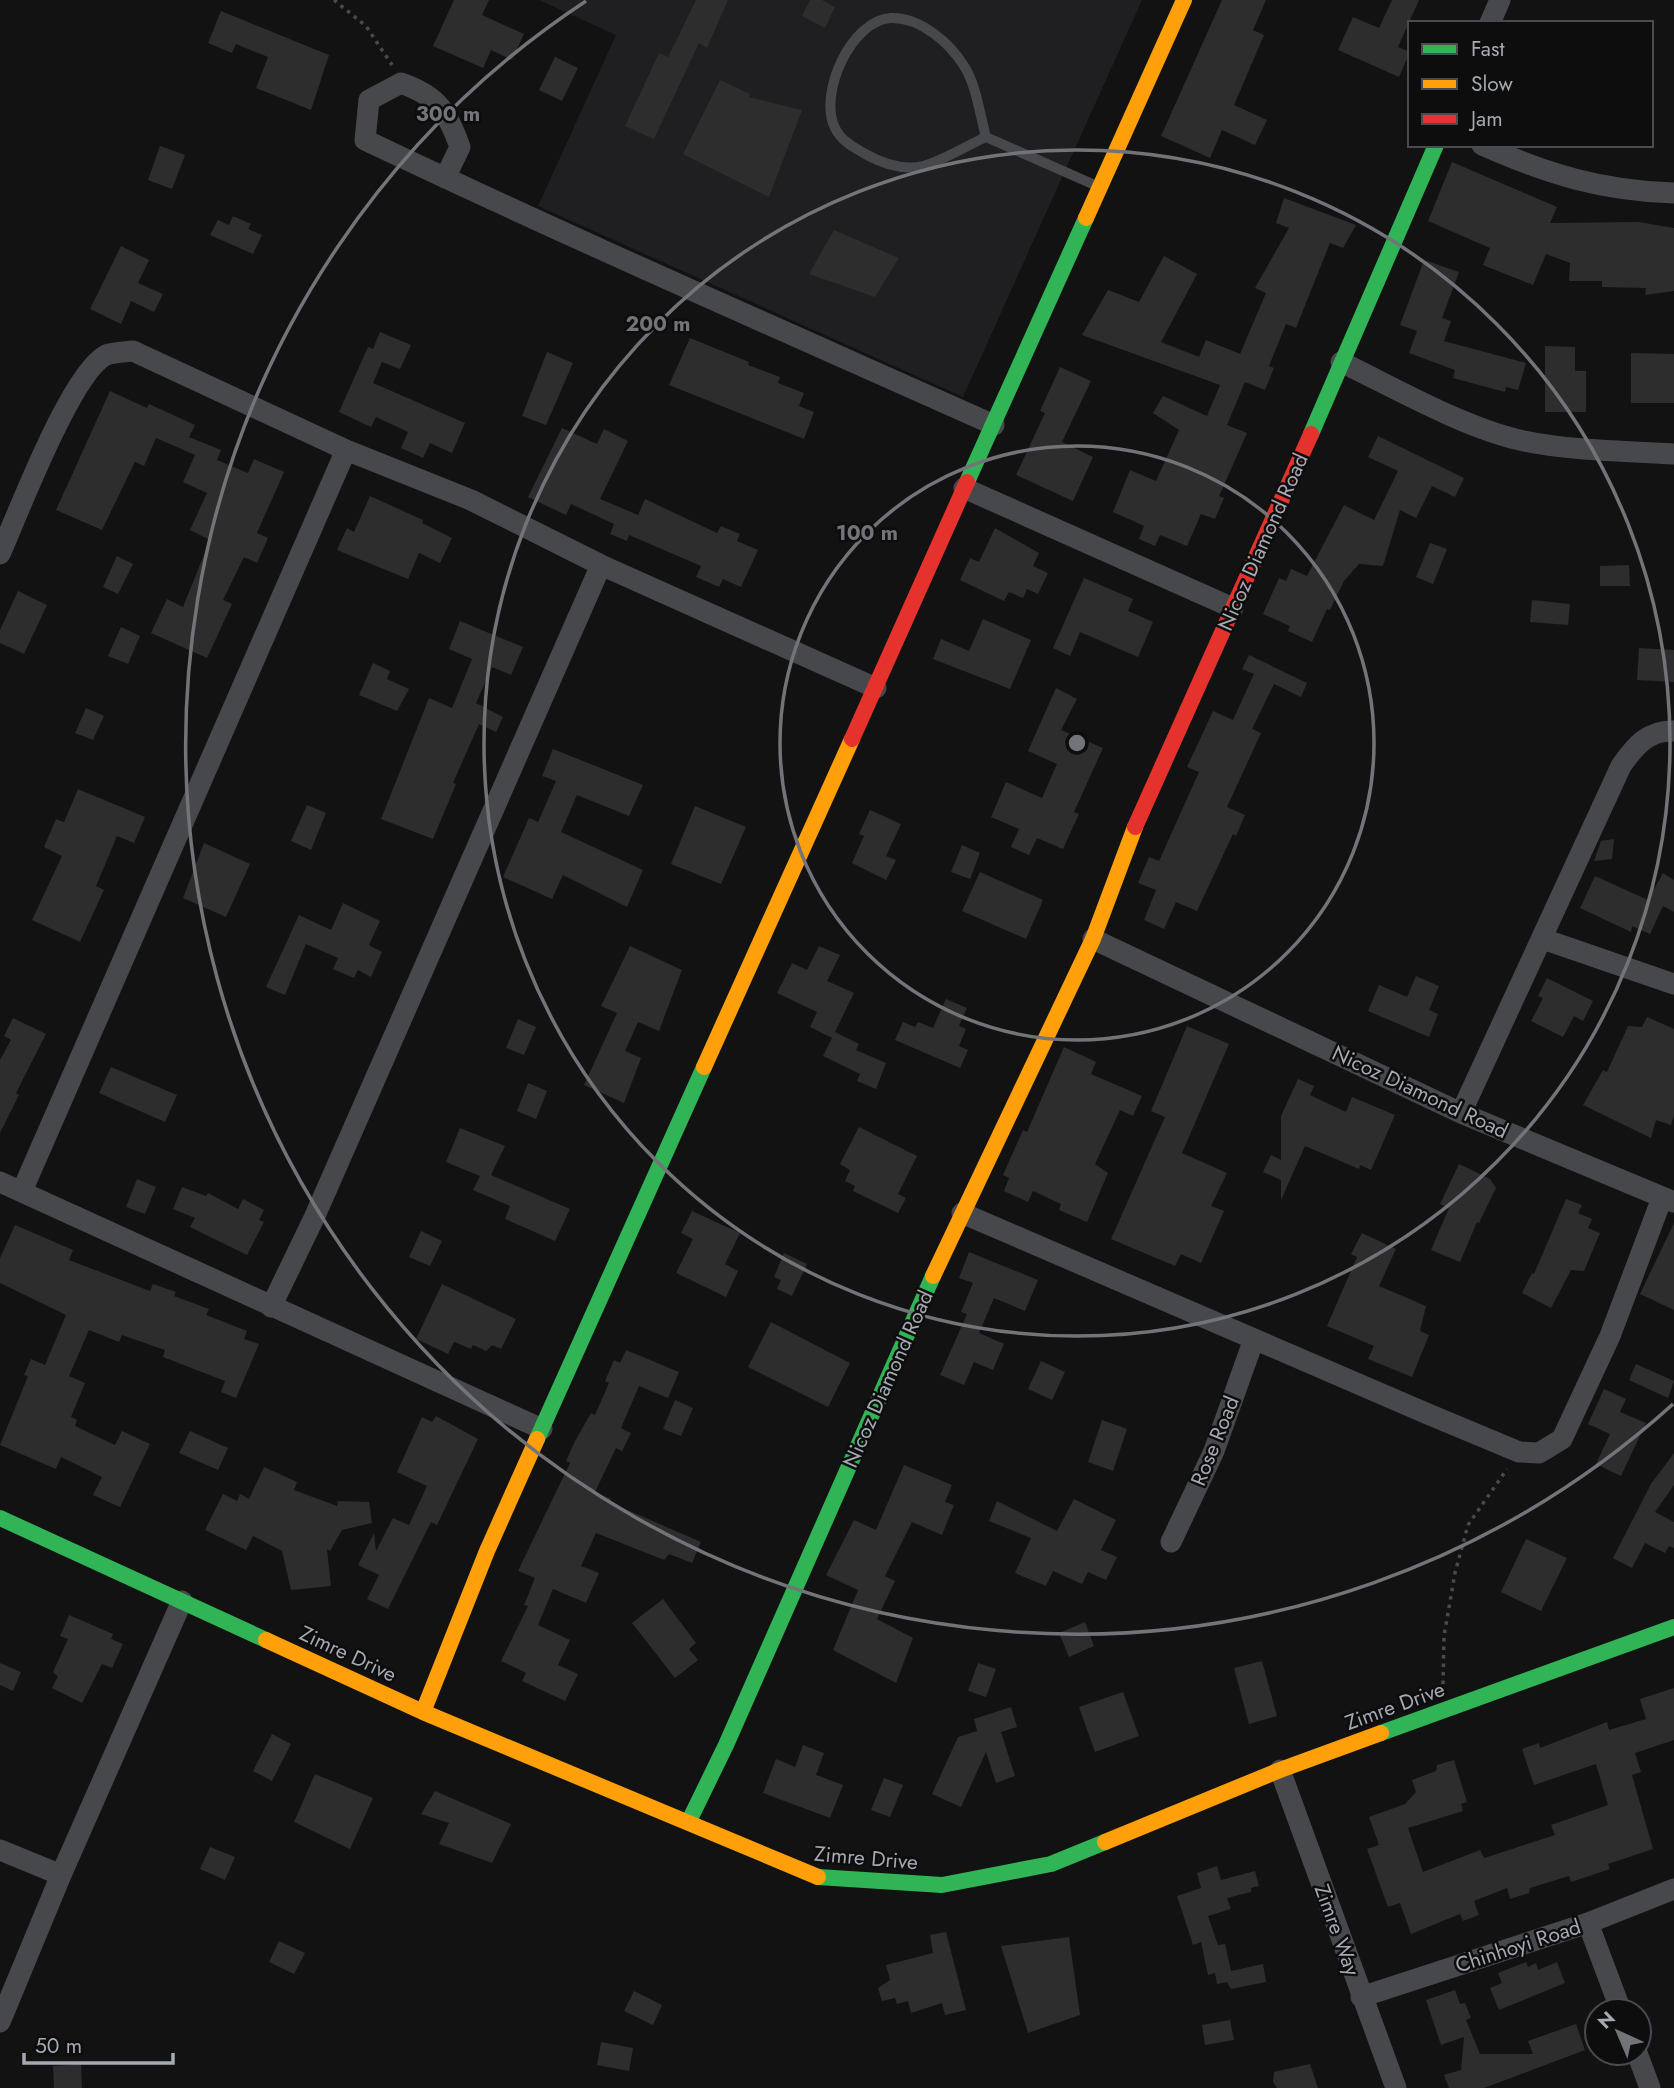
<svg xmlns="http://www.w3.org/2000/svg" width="1674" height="2088" viewBox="0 0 1674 2088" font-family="Jost,sans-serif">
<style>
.built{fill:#1f1f21}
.building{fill:#2d2d2e}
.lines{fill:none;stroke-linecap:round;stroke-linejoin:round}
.path{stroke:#494a4c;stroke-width:3.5;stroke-dasharray:3.5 5;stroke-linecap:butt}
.lane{stroke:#47484b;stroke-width:10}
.street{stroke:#47484b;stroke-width:21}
.fast{stroke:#30b455;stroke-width:16}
.slow{stroke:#ff9f0a;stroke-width:16}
.jam{stroke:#e5322d;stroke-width:16}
.ring{fill:none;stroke:#72747a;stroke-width:3.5}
.labels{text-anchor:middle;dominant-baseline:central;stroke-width:5;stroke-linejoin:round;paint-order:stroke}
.street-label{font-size:21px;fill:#a5a9b2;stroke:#0d0d0e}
.centre{fill:#72747a;stroke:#0d0d0e;stroke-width:3.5}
.ring-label{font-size:21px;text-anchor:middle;font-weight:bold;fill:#72747a;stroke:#0d0d0e;stroke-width:5;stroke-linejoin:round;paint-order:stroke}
</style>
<rect width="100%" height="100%" fill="#121213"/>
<path class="built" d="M539,0H1142L963,397L538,206L616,35Z"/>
<path class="building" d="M454,0H489L482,15L524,34L512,60L491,50L483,68L433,46Z
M696,0H728L707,48L699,43L654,139L625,126L659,53L668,57Z
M810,0H822L835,7L825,28L802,16Z
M1222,0H1266L1253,30L1264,35L1234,105L1267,120L1255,145L1222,130L1210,158L1161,136Z
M1392,0H1419L1398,47L1410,52L1399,77L1338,50L1353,17L1379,28Z
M221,11L329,55L311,110L256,88L268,57L236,44L232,53L208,43Z
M555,57L578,68L562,101L539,90Z
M720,80L750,94L749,97L802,110L769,197L683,154Z
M160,146L185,155L172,189L148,180Z
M1452,162L1557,207L1550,223L1639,222L1674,228V291L1645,295L1646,288L1602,287V281H1569L1570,263L1546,254L1533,285L1483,265L1490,248L1428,221Z
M1284,198L1356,225L1343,248L1330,243L1296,328L1286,324L1269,366L1274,368L1265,390L1245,382L1227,425L1247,433L1219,496L1224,498L1215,519L1201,514L1187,546L1160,535L1155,546L1139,539L1144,526L1113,512L1130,470L1156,481L1179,430L1153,413L1163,396L1207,416L1220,385L1082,335L1108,290L1139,302L1164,256L1197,274L1161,342L1199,357L1206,340L1240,354L1266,293L1255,288L1289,228L1276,223Z
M233,216L251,224L248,229L262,235L253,254L210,235L218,220L229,225Z
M834,230L899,258L875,297L809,274Z
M121,246L149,260L138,283L163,294L154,312L131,301L121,324L90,309Z
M1424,260L1459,272L1442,318L1451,321L1444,341L1526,363L1518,390L1506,387L1505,392L1453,378L1455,370L1409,353L1417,331L1400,325Z
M380,332L411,345L400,369L382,362L373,383L465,423L452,453L430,443L423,458L401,448L408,432L376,417L371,427L339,412L368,347L373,349Z
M690,338L749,362L748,365L780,377L778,383L804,393L799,406L814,412L804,439L669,385Z
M1545,346L1575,347V371H1586V412H1545Z
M547,352L573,363L546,425L522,416Z
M1631,353L1674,354V403H1631Z
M1060,367L1091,381L1062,442L1093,457L1073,501L1016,475L1045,413L1040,411Z
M110,391L147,408L149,404L195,425L189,437L221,450L217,460L248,473L254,459L284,472L257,533L268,538L257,563L244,557L223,600L232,604L207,658L151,633L167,599L183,607L210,540L190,530L207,493L183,482L195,455L156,438L144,466L135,462L102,530L56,510Z
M562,428L597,444L604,429L628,441L600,499L638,515L645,499L717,533L721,526L740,534L737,541L758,550L741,587L723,579L719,587L696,577L701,566L629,535L627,541L610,534L614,524L571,504L566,515L528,497Z
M1378,436L1464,478L1455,497L1432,486L1416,518L1400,510L1383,566L1359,564L1344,581L1330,610L1327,609L1312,642L1288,631L1290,626L1263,614L1279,578L1286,581L1291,569L1307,576L1344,505L1374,520L1398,471L1368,457Z
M370,496L423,520L422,523L452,538L440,563L419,553L408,579L337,550L347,528L354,532Z
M995,528L1039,553L1033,566L1048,573L1038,594L1027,589L1023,598L1009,592L1004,601L960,580L970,558L979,562Z
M1430,543L1447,549L1433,584L1416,577Z
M117,556L133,564L118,594L103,587Z
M1629,565L1630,586H1600V566Z
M1084,578L1133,599L1128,611L1153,622L1138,657L1080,632L1070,656L1053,648Z
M18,591L47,605L24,654L0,643V630Z
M1532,600L1570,604L1568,625L1530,622Z
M983,619L1031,640L1010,689L933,659L941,639L969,651Z
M460,621L523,647L511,675L492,667L476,703L503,717L496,732L479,724L453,783L456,784L433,839L381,819L429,698L452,708L472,659L449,649Z
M121,627L140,636L128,664L108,656Z
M1639,648L1674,650V682L1637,680Z
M1249,655L1307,683L1301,697L1274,684L1252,729L1261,733L1227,807L1245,815L1236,836L1233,834L1197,911L1176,902L1164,929L1144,920L1156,890L1138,883L1149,857L1159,861L1199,772L1187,767L1213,711L1233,720L1254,674L1242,669Z
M373,663L390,671L387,679L409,689L397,711L359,695Z
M1056,688L1077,699L1061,730L1103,748L1074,812L1079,814L1063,849L1037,838L1029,855L1011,847L1019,829L991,817L1006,782L1042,798L1057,764L1028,751Z
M86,708L104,716L93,740L75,733Z
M553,749L643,785L629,816L577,795L561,832L643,870L627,907L563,875L552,899L503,877L529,818L538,822L556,781L542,776Z
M78,789L145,817L134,843L117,836L96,886L104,890L80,942L32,920L62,856L44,847L56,819L64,822Z
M307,805L326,813L311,850L291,841Z
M695,806L746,827L721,884L671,864Z
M870,810L901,824L886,856L896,860L886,880L852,863L864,836L859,834Z
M1614,839L1612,859L1594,861L1601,841Z
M204,843L250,864L226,917L183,898Z
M962,845L980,853L970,879L951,872Z
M980,872L1043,900L1026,939L962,911Z
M1663,873L1674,880V912L1663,906L1650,934L1632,926L1631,932L1580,908L1595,876L1648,900Z
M343,903L380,921L369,945L382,952L371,977L358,970L354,978L333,969L338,958L306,944L285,995L266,987L299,915L331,930Z
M630,946L682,970L659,1031L638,1022L625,1051L641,1058L624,1103L584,1085L617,1013L601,1006Z
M819,946L840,955L827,981L854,993L835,1032L859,1044L856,1050L886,1063L876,1089L857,1081L860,1074L823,1056L832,1038L810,1027L817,1012L777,993L792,963L807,970Z
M1416,976L1439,986L1429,1010L1438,1014L1429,1037L1368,1011L1379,985L1407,997Z
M1547,978L1593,1001L1583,1021L1574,1016L1563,1037L1531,1021L1543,998L1538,996Z
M946,999L967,1008L959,1026L966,1029L959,1046L968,1050L960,1068L895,1040L903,1022L915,1027L918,1022L933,1028Z
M1647,1017L1674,1029V1115L1671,1125L1656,1120L1651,1138L1583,1105L1603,1070L1607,1072L1628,1026L1642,1027Z
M13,1018L46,1034L16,1093L19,1095L0,1133V1060L11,1040L4,1036Z
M518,1019L536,1027L524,1055L506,1048Z
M1187,1026L1229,1044L1182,1153L1227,1173L1211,1206L1224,1211L1201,1263L1181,1254L1175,1266L1111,1239L1165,1117L1151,1111Z
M1064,1047L1096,1062L1091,1074L1142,1096L1133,1116L1120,1110L1095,1164L1108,1173L1087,1222L1059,1210L1061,1204L1033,1191L1028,1202L1004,1191L1009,1178L1003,1175L1023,1130L1027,1132Z
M111,1067L177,1095L165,1122L99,1093Z
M1298,1079L1314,1086L1310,1095L1346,1112L1352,1097L1395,1115L1371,1170L1360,1165L1359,1169L1305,1146L1281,1200V1180L1263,1172L1271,1155L1281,1160V1116Z
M528,1083L547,1091L536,1119L517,1111Z
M859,1127L917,1156L898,1194L906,1198L898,1213L853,1191L855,1186L845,1181L850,1170L840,1164Z
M460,1128L505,1146L491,1175L570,1209L555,1241L505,1219L510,1206L473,1190L480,1176L446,1162Z
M1459,1164L1490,1179L1496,1188L1479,1223L1477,1222L1460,1262L1431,1250L1449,1208L1440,1204Z
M137,1179L156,1187L145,1214L126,1207Z
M182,1187L206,1196L208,1193L238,1209L243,1199L264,1210L259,1220L264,1222L247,1255L190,1227L195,1218L173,1209Z
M1566,1199L1582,1205L1578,1213L1592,1219L1588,1228L1600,1233L1584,1271L1571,1270L1551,1308L1522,1293L1532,1273L1534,1274Z
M692,1211L740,1233L725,1264L738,1271L726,1297L676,1273L693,1239L681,1233Z
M1674,1223V1310L1640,1294Z
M15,1225L73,1250L69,1260L150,1291L153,1284L176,1292L174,1296L209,1309L206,1315L247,1331L244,1339L259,1344L236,1398L221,1392L225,1381L163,1357L165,1350L122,1335L119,1342L89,1330L69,1376L85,1383L71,1417L77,1420L75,1426L115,1445L122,1431L150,1444L120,1507L93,1495L102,1477L61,1457L56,1469L0,1445L28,1376L24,1375L31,1359L45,1365L66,1315L0,1283V1258Z
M421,1231L442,1241L430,1266L409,1257Z
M1362,1233L1396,1249L1379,1286L1426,1306L1420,1331L1429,1335L1412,1377L1368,1359L1374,1346L1327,1326L1357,1257L1351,1254Z
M969,1252L1038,1280L1025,1311L994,1298L979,1333L1004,1344L993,1370L974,1362L964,1385L940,1375L967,1314L961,1312L973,1283L959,1278Z
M784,1253L807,1264L792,1296L777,1289L781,1280L774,1277Z
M442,1284L516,1319L501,1349L492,1345L486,1351L473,1345L471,1349L454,1342L448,1354L416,1339Z
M771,1322L850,1363L828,1407L748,1367Z
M626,1350L679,1372L668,1398L639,1386L621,1428L631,1433L622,1451L616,1448L595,1492L611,1499L609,1502L701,1542L692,1563L669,1554L664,1560L596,1533L581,1566L599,1573L586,1603L553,1589L538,1625L570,1640L558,1665L578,1674L565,1701L522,1681L526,1673L501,1661L528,1606L524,1605L535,1578L518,1571L570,1463L566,1461L575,1441L591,1413L595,1415L609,1383L605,1381L614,1360L620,1363Z
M1041,1361L1065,1372L1052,1400L1028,1389Z
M1636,1364L1674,1381L1668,1398L1629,1380Z
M1604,1389L1626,1399L1620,1412L1646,1423L1621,1476L1596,1464L1610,1434L1588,1424Z
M675,1400L693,1408L681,1436L663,1429Z
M436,1416L478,1439L437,1525L431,1522L388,1609L367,1599L379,1575L358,1565L374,1533L376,1551L393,1518L409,1525L427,1486L397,1472L422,1417L432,1422Z
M1102,1420L1127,1429L1113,1471L1088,1462Z
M190,1431L228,1448L218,1470L179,1453Z
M1674,1453V1485L1655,1512L1674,1522V1548L1669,1546L1665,1553L1645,1543L1632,1568L1613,1558L1651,1484Z
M904,1465L952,1485L945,1502L954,1505L942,1535L912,1522L885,1576L895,1581L877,1619L913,1638L896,1683L833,1650L858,1590L826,1575L854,1520L876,1530Z
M264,1467L297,1482L294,1490L337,1506L338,1501L369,1502L372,1523L342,1530L330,1551L327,1549L331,1586L291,1590L282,1551L253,1536L246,1550L205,1530L223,1494L237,1501L240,1494L249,1499Z
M1074,1499L1116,1520L1101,1550L1117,1557L1106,1580L1088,1572L1082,1584L1053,1571L1046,1586L1015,1573L1031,1538L989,1521L997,1501L1057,1531Z
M1526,1539L1567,1558L1541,1611L1501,1592Z
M663,1599L696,1643L689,1649L698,1660L675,1678L632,1623Z
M69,1615L113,1634L111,1639L123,1644L112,1668L102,1664L82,1703L52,1688L58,1676L53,1672L68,1639L60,1636Z
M1085,1622L1094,1646L1069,1657L1059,1633Z
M1262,1661L1277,1716L1249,1724L1234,1668Z
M0,1663L21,1672L13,1691L0,1685Z
M978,1663L996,1669L986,1697L968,1691Z
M1674,1688V1740L1635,1753L1641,1772L1632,1775L1653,1849L1608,1864L1610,1869L1571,1882L1569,1876L1530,1888L1529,1893L1510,1899L1507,1888L1474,1901L1479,1915L1463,1921L1460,1914L1411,1934L1400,1903L1388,1907L1367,1849L1379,1845L1369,1817L1405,1804L1416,1792L1412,1780L1436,1771L1437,1765L1454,1760L1467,1802L1461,1804L1463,1811L1408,1828L1423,1872L1480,1850L1484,1858L1555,1835L1551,1825L1608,1805L1596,1764L1534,1785L1522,1749L1539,1743L1540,1748L1607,1722L1609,1730L1646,1719L1640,1699Z
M1123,1692L1139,1736L1095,1752L1079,1707Z
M1011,1707L1017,1727L1001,1732L1015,1776L996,1783L986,1752L961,1807L932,1794L958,1737L977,1731L974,1719Z
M272,1734L291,1744L272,1781L253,1771Z
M803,1745L824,1753L816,1775L843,1785L830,1818L763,1793L776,1759L795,1767Z
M315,1774L373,1798L350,1849L294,1822Z
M884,1778L903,1785L890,1817L871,1810Z
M435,1791L511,1824L492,1863L439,1844L449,1823L421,1814Z
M210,1847L235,1857L225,1880L200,1869Z
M1217,1866L1221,1880L1255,1871L1259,1886L1251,1888V1892L1227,1898L1231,1909L1208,1916L1218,1945L1225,1944L1231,1971L1263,1964L1266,1982L1231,1989L1227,1982L1217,1984L1215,1973L1208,1975L1201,1942L1193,1945L1177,1896L1201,1888L1197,1873Z
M946,1932L966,2010L945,2015L942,2003L911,2013L908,2001L897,2004L895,1998L882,2001L878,1988L890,1980L886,1965L933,1953L930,1935Z
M1069,1937L1080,2015L1028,2033L1001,1946Z
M279,1941L305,1953L294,1974L269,1962Z
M1526,1962L1528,1967L1536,1963L1538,1970L1557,1962L1565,1983L1499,2010L1490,1988L1502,1983L1498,1973Z
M1455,1990L1460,2004L1465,2003L1471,2018L1466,2020L1480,2054H1533L1528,2041L1576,2024L1585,2050L1484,2088H1449L1444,2075L1461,2070L1464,2037L1441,2045L1426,2000Z
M634,1991L662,2005L653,2025L624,2011Z
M1230,2020L1234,2040L1205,2045L1202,2025Z
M601,2042L633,2048L629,2071L597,2065Z
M81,2064L82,2088H54L53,2066Z
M1310,2064L1318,2088H1277L1273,2082L1274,2072Z"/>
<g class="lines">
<path class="path" d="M334,0L366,26L392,65
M1443,1684L1444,1636L1455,1573L1468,1525L1507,1469"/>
<path class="lane" d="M986,137C966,146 944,160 923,166C903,171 884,164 867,155C855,148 841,141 835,128C818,94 851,20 891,18C920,17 950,43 964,66C976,84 980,115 986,137L1097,186"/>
<path class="street" d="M1490,23L1500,0
M1482,145C1547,174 1602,191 1674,193
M445,178L460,147C447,111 438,96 401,83L369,100L365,140C573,239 784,331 994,425
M1341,362C1395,388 1466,429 1524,441C1573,451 1624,451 1674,454
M964,488L1233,608
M0,554C18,514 71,373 106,355C113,352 125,352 133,351L346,450L471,500L601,565L876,688
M1093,939L1461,1113L1674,1202
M1543,939L1674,984
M1461,1113L1621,766C1635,746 1648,730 1674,731
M0,1182L542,1429
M22,1191L346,450
M962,1213L1428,1414L1519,1452L1539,1453L1562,1439L1610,1336L1662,1198
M271,1307L314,1218L601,565
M1171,1542L1214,1451L1254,1339
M1280,1770L1396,2088
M0,1850L61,1875
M1588,1923L1621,2011
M1361,1997L1588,1923L1674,1889
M0,2022L61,1875L182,1601
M1637,2053L1650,2088"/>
<path class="fast" d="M1311,434L1436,145
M967,482L1086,218
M537,1439L704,1067
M0,1518L266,1640
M1381,1733L1674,1627
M689,1821L726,1745L933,1276
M818,1877L942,1885L1051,1864L1105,1842"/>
<path class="slow" d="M1086,218L1184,0
M704,1067L852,739
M933,1276L1093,939L1135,827
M266,1640L423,1712L818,1877
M423,1712L487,1551L537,1439
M1105,1842L1280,1770L1381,1733"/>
<path class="jam" d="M852,739L967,482
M1135,827L1311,434"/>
</g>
<g class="ring">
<circle cx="1077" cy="743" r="297"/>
<circle cx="1077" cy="743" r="593"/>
<path d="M1673 1404A890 890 0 1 1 586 1"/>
</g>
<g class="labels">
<g class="street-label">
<text transform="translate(1263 542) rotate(-66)">Nicoz Diamond Road</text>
<text transform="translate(1420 1092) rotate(25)">Nicoz Diamond Road</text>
<text transform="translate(888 1379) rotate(-66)">Nicoz Diamond Road</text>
<text transform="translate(1215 1441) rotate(-68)">Rose Road</text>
<text transform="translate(348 1654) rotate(25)">Zimre Drive</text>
<text transform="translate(1395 1706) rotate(-20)">Zimre Drive</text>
<text transform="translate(866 1858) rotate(5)">Zimre Drive</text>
<text transform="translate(1337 1930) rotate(70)">Zimre Way</text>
<text transform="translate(1518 1946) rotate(-18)">Chinhoyi Road</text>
</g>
</g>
<circle cx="1077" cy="743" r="10" class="centre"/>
<g class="ring-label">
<text x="448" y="121">300 m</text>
<text x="658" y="331">200 m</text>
<text x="867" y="540">100 m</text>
</g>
<rect x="1408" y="21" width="245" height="126" fill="#0d0d0e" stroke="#4a4b50" stroke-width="2"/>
<rect x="1422" y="44" width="35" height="10" fill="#30b455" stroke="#4a4b50" stroke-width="2"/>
<text x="1471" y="56" font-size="21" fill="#a5a9b2">Fast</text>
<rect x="1422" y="79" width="35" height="10" fill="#ff9f0a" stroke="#4a4b50" stroke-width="2"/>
<text x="1471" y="91" font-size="21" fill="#a5a9b2">Slow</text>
<rect x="1422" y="114" width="35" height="10" fill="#e5322d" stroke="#4a4b50" stroke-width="2"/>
<text x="1471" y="126" font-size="21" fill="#a5a9b2">Jam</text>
<g transform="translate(1618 2032) rotate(316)"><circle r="33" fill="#0d0d0e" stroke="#4a4b50" stroke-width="2"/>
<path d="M0-5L12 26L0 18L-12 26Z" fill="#72747a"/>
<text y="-10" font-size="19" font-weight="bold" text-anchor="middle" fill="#a5a9b2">N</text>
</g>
<path d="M24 2053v10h149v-10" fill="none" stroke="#a5a9b2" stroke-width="3.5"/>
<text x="35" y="2053" font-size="21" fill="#a5a9b2" stroke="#0d0d0e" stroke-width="5" paint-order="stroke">50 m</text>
</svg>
